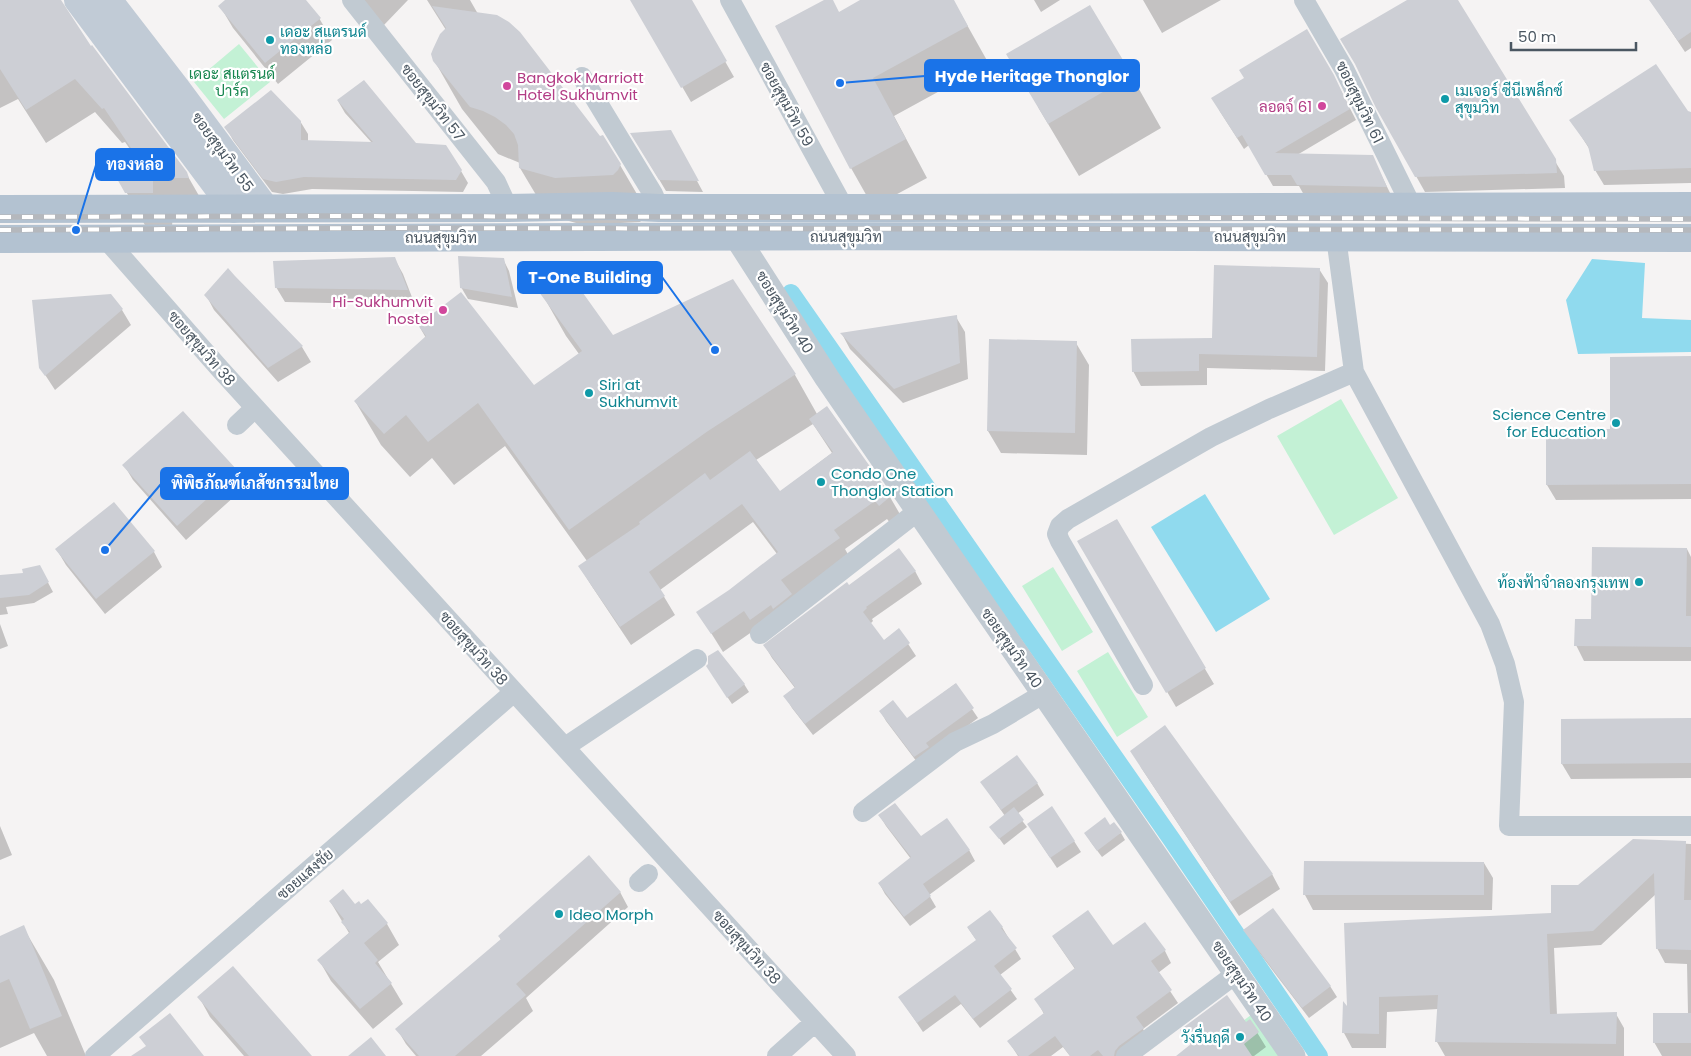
<svg xmlns="http://www.w3.org/2000/svg" width="1691" height="1056" viewBox="0 0 1691 1056" font-family="Poppins,Sarabun,sans-serif">
<style>
.green{fill:#c3f1d5}
.water{fill:#90daee}
.shadow{fill:#0003;fill-rule:evenodd}
.lines{fill:none;stroke-linecap:round;stroke-linejoin:round}
.canal{stroke:#90daee;stroke-width:18}
.building{fill:#cdcfd5}
.minor{stroke:#c1cad2;stroke-width:20}
.tertiary{stroke:#c1cad2;stroke-width:25}
.secondary{stroke:#c1cbd6;stroke-width:28}
.primary{stroke:#b3c2d1;stroke-width:28}
.rail-casing{stroke:#b5b8bd;stroke-width:5.5}
.rail{stroke:#fff;stroke-width:4;stroke-dasharray:11;stroke-linecap:butt}
.culture-dot{fill:#0f9aa8;stroke:#fff;stroke-width:2}
.hotel-dot{fill:#d1479c;stroke:#fff;stroke-width:2}
.labels{text-anchor:middle;dominant-baseline:central;stroke-width:4.5;stroke-linejoin:round;paint-order:stroke}
.culture-label{font-size:15px;fill:#0d838f;stroke:#fff;text-anchor:start}
.park-label{font-size:15px;fill:#17864f;stroke:#fff}
.hotel-label{font-size:15px;fill:#b23c85;stroke:#fff;text-anchor:end}
.street-label{font-size:15px;fill:#4a5661;stroke:#fff}
.leader{fill:none;stroke:#1a73e8;stroke-width:2}
.callout-dot{fill:#1a73e8;stroke:#fff;stroke-width:2}
.callout{fill:#1a73e8;stroke:#1a73e8;stroke-width:2}
.callout-label{font-size:16px;text-anchor:middle;font-weight:bold;fill:#fff}
</style>
<rect width="100%" height="100%" fill="#f5f3f3"/>
<path class="green" d="M239,44L270,82L224,119L194,82Z
M1341,399L1398,498L1334,535L1277,436Z
M1053,567L1093,632L1062,651L1022,586Z
M1108,652L1148,717L1117,737L1077,671Z
M1255,1012L1286,1056H1196Z"/>
<path class="water" d="M1592,259L1645,263L1642,318L1691,320V352L1578,354L1566,300Z
M1205,494L1270,599L1216,632L1151,527Z"/>
<path class="shadow" d="M0,0H59L91,48L186,173L206,208L173,212L172,227H146L105,154L132,152L125,142L122,143L95,112L46,143L18,99L0,108Z
M227,0H305L319,18L332,40L278,84L233,28L220,6Z
M362,0H408L384,25Z
M427,0H470L478,14L620,165L648,213L645,217L640,222L583,225L548,215L520,168V163L498,154L462,109L434,60L446,30Z
M632,0H690L734,77L691,102Z
M827,0H831L839,13L862,0H953L989,64L894,116L927,178L873,207L851,168L776,26Z
M1034,0H1060L1041,12Z
M1143,0H1221L1162,33Z
M1409,0H1457L1564,176L1565,188L1425,192L1416,176Z
M1660,0H1691V48L1685,52L1653,4Z
M1131,75L1161,128L1079,176L1038,107Z
M1339,87L1356,120L1297,155L1372,156L1392,197L1304,195L1299,186H1273L1249,145L1244,149L1219,110Z
M338,101L461,171L468,183L463,192L312,189L283,194L272,192L233,140L226,127L300,121L308,134V142L372,143L345,113Z
M1691,113V183L1604,185L1595,170L1590,150L1571,120Z
M670,131L703,192L666,191L632,134Z
M394,258L403,274L415,305L285,302L276,287Z
M503,259L509,271L518,308L468,299L461,287Z
M1319,269L1328,283L1325,371L1207,368V385L1141,386L1133,371L1213,340Z
M228,270L302,347L311,362L278,382L214,310L206,295Z
M732,281L795,375L817,414L827,407L890,497L901,516L891,524L887,519L845,549L850,558L756,629L723,652L698,612L730,591L777,554L753,522L660,590L675,615L631,645L591,585L580,567L587,561L505,446L454,485L432,458L410,477L381,445L355,401L426,338L419,326L534,387L579,354L566,336L541,292L613,336ZM813,424L832,453L780,492L756,460Z
M111,296L122,310L131,325L55,390L40,367Z
M956,317L965,332L968,379L903,403L850,349L842,334Z
M1076,343L1089,365L1087,455L1001,453L988,431Z
M1691,357V499L1556,500L1547,485L1611,430Z
M124,465L236,472L245,487L186,540L133,480Z
M114,503L154,552L162,567L105,614L66,565L57,550Z
M1116,520L1214,684L1176,707L1079,541Z
M1687,549L1691,557V661H1584L1576,645L1592,620Z
M915,571L922,584L872,619L873,621L870,624L883,641L899,630L916,656L813,735L792,708L785,696L795,688L772,658L765,646L849,586Z
M25,574L44,575L53,592L34,603L6,607L8,614L0,615V576Z
M0,624L8,646L0,649Z
M712,674L744,684L749,692L732,704Z
M955,684L978,718L931,753L920,766L886,721L881,712L907,720Z
M1691,720V778L1571,779L1562,764Z
M1140,766L1272,874L1280,889L1239,916Z
M982,783H1037L1044,795L1017,814L1027,827L1004,845L991,827L1005,816Z
M880,816L921,838L969,850L975,861L929,895L936,907L910,926L885,894L879,883L911,859L886,826Z
M0,826L12,855L0,860Z
M1121,833L1125,840L1102,857L1090,841Z
M1035,835L1074,841L1081,852L1057,868Z
M1634,841L1691,844V1056H1662L1654,1042L1688,1014L1687,964L1665,963L1657,948L1656,894L1601,945L1554,948L1557,1015L1616,1014L1624,1028V1056H1445L1437,1042L1438,1009L1387,1012L1386,1048H1352L1344,1033V1004L1348,1010L1552,914L1579,887Z
M1484,863L1493,878L1492,910H1313L1305,895Z
M620,892L628,907L526,998L533,1011L481,1056H416L406,1044L397,1029L501,940L499,936Z
M330,901L355,906H361L368,901L387,924L399,945L378,962L403,1004L373,1029L331,981L319,960L349,933Z
M23,927L54,980L86,1056H47L34,1033L0,1048V937Z
M1002,927L1021,959L1000,975L1017,999L980,1028L961,1004L923,1032L900,998L977,941L968,928Z
M1245,931L1330,986L1337,997L1309,1018L1251,942Z
M1053,937L1113,947L1165,951L1171,963L1158,973L1178,1003L1143,1029L1150,1041L1129,1056H1070L1063,1047L1051,1056H1018L1009,1042L1044,1014L1036,999L1075,969Z
M199,997L310,1056H244L210,1017Z
M1250,1021L1266,1047L1254,1056H1178L1191,1045L1182,1030L1246,1024Z"/>
<g class="lines">
<path class="canal" d="M791,293L1172,840L1319,1056"/>
</g>
<path class="building" d="M0,0H61L91,46L92,45L187,172L189,178H153V193H125L102,152L133,151L104,108L102,109L75,79L26,110L0,69Z
M225,0H306L321,18L265,63L218,6Z
M630,0H692L727,61L681,88Z
M824,0H833L839,12L860,0H954L968,26L873,78L906,139L850,169L775,26Z
M1407,0H1458L1556,159L1557,173L1415,177L1376,108L1355,64L1340,39Z
M1649,0H1691V32L1678,41Z
M1090,5L1132,75L1048,124L1006,54Z
M432,6L497,15L509,22L520,32L600,136L603,135L621,164L618,170L613,175L555,178L519,168L518,145L514,134L506,125L495,117L483,111L470,107L433,61L431,54L433,49L440,34L446,28Z
M1307,29L1334,75L1350,109L1275,153L1373,155L1387,187L1297,185L1291,175H1265L1242,135L1237,138L1211,98L1244,78L1239,70Z
M1656,64L1688,111L1691,112V168L1594,171L1588,146L1569,120Z
M364,80L416,143L446,145L462,170L456,180L304,177L276,182L263,179L224,127L271,90L301,121V140L373,142L337,100Z
M671,130L699,181L659,180L630,133Z
M458,256L504,258L512,297L460,288Z
M395,257L408,290L275,288L273,261Z
M1214,265L1320,268L1317,357L1199,354V371L1132,372L1131,339L1212,338Z
M228,268L235,276L303,346L268,368L204,295Z
M568,272L613,335L733,279L796,374L708,431L569,530L478,403L428,442L406,415L384,434L354,401L426,336L418,325L461,292L534,385L582,351L539,292Z
M111,294L123,309L45,376L39,368L32,300Z
M957,315L960,363L894,389L840,333Z
M989,339L1077,341L1075,433L987,431Z
M1691,356V484L1546,485V429H1610V357Z
M827,406L891,496L879,506L875,501L834,530L840,538L781,580L792,594L773,609L771,605L750,620L744,611L711,634L696,612L729,590L778,552L742,504L649,572L665,596L620,627L578,566L640,524L639,522L705,473L710,480L750,451L780,491L833,452L809,419Z
M183,411L238,471L177,526L122,465Z
M114,502L155,551L96,599L55,549Z
M1117,519L1206,668L1166,693L1077,541Z
M1592,547L1687,548L1686,616H1691V647L1574,646L1575,619H1591Z
M899,548L916,571L866,607L867,608L863,612L884,640L899,628L910,643L805,724L783,696L795,687L763,645L847,582L849,585Z
M40,565L49,582L29,595L0,598V575L23,573L22,569Z
M718,650L745,684L727,698L706,666L708,664V656Z
M956,683L974,708L926,743L929,747L914,757L879,711L893,700L907,718Z
M1691,718V763L1561,764V719Z
M1165,725L1273,874L1230,902L1130,751Z
M1017,755L1038,783L1001,810L980,782Z
M895,803L921,836L947,818L970,850L923,884L931,896L904,917L878,883L911,857L878,815Z
M1052,806L1075,841L1050,858L1027,824Z
M1014,807L1024,820L999,839L989,827Z
M1105,817L1110,825L1114,822L1122,832L1097,851L1084,833Z
M1633,839L1686,841L1684,900H1691V950L1656,949L1654,873L1593,931L1547,934L1550,1014L1617,1012L1616,1044L1435,1042L1438,995L1379,997V1034L1342,1033L1343,1001L1347,1006L1344,923L1551,913V885H1578Z
M589,855L621,892L516,984L526,995L455,1056H419L395,1029L501,939L498,936Z
M1304,861L1484,862V895H1303Z
M343,889L355,904L359,901L361,904L368,899L388,923L364,943L378,960L375,963L392,983L360,1009L317,960L350,932L341,922L344,919L329,901Z
M1273,908L1331,986L1302,1008L1243,930Z
M990,910L1003,927L1001,928L1017,948L994,966L1012,989L973,1019L955,995L917,1023L898,997L976,940L967,927Z
M1088,910L1113,945L1145,922L1166,950L1151,961L1172,990L1136,1017L1144,1028L1119,1046L1115,1051L1114,1056H1103L1098,1050L1090,1056H1070L1055,1036L1028,1056H1019L1007,1041L1044,1013L1034,999L1075,968L1052,936Z
M24,925L62,1016L30,1029L9,979L0,983V936Z
M233,966L312,1056H249L197,997Z
M1227,995L1246,1022L1250,1019L1259,1032L1244,1044L1252,1056H1176L1191,1044L1180,1030Z
M170,1013L204,1056H131L146,1046L139,1037Z
M1653,1013H1691V1043H1653Z
M371,1037L386,1056H348Z"/>
<g class="lines">
<path class="minor" d="M352,0L496,182L508,208
M730,0L844,208
M1304,0L1344,69L1412,207
M582,77L653,194L659,208
M1336,237L1354,372L1490,624L1505,664L1514,702L1509,826H1691
M105,238L220,369L846,1056
M237,425L255,408
M760,634L918,511
M1143,685L1060,541L1057,534L1060,526L1068,519L1211,437L1269,409L1354,372
M565,747L697,659
M863,812L955,742L993,724L1043,694
M639,882L648,874
M95,1056L514,692
M777,1056L815,1022
M1126,1056L1237,973"/>
<path class="tertiary" d="M736,236L827,378L1293,1056"/>
<path class="secondary" d="M78,0L234,209
M108,0L176,88L265,208"/>
<path class="primary" d="M0,209L508,208L612,206L659,208H898L1691,206
M0,239C564,235 1127,236 1691,238"/>
<defs>
<path id="rail" d="M0,217L322,216L1691,219
M0,230L370,228L1691,230"/>
</defs>
<use href="#rail" class="rail-casing"/>
<use href="#rail" class="rail"/>
</g>
<g class="culture-dot">
<circle cx="270" cy="40" r="5"/>
<circle cx="1445" cy="99" r="5"/>
<circle cx="589" cy="393" r="5"/>
<circle cx="1616" cy="423" r="5"/>
<circle cx="821" cy="482" r="5"/>
<circle cx="1639" cy="582" r="5"/>
<circle cx="559" cy="914" r="5"/>
<circle cx="1240" cy="1037" r="5"/>
</g>
<g class="hotel-dot">
<circle cx="507" cy="86" r="5"/>
<circle cx="1322" cy="106" r="5"/>
<circle cx="443" cy="310" r="5"/>
</g>
<g class="labels">
<g class="culture-label">
<text x="280" y="31">เดอะ สแตรนด์<tspan x="280" dy="17">ทองหล่อ</tspan></text>
<text x="1455" y="90">เมเจอร์ ซีนีเพล็กซ์<tspan x="1455" dy="17">สุขุมวิท</tspan></text>
<text x="599" y="384">Siri at<tspan x="599" dy="17">Sukhumvit</tspan></text>
<text x="1606" y="414" text-anchor="end">Science Centre<tspan x="1606" dy="17">for Education</tspan></text>
<text x="831" y="473">Condo One<tspan x="831" dy="17">Thonglor Station</tspan></text>
<text x="1629" y="582" text-anchor="end">ท้องฟ้าจำลองกรุงเทพ</text>
<text x="569" y="914">Ideo Morph</text>
<text x="1230" y="1037" text-anchor="end">วังรื่นฤดี</text>
</g>
<g class="park-label">
<text x="232" y="73">เดอะ สแตรนด์<tspan x="232" dy="17">ปาร์ค</tspan></text>
</g>
<g class="hotel-label">
<text x="517" y="77" text-anchor="start">Bangkok Marriott<tspan x="517" dy="17">Hotel Sukhumvit</tspan></text>
<text x="1312" y="106">ลอดจ์ 61</text>
<text x="433" y="301">Hi-Sukhumvit<tspan x="433" dy="17">hostel</tspan></text>
</g>
<g class="street-label">
<text transform="translate(433 102) rotate(52)">ซอยสุขุมวิท 57</text>
<text transform="translate(1360 102) rotate(64)">ซอยสุขุมวิท 61</text>
<text transform="translate(787 104) rotate(61)">ซอยสุขุมวิท 59</text>
<text transform="translate(223 152) rotate(54)">ซอยสุขุมวิท 55</text>
<text x="846" y="236">ถนนสุขุมวิท</text>
<text x="1250" y="236">ถนนสุขุมวิท</text>
<text x="441" y="237">ถนนสุขุมวิท</text>
<text transform="translate(785 312) rotate(58)">ซอยสุขุมวิท 40</text>
<text transform="translate(202 348) rotate(49)">ซอยสุขุมวิท 38</text>
<text transform="translate(474 648) rotate(48)">ซอยสุขุมวิท 38</text>
<text transform="translate(1012 648) rotate(55)">ซอยสุขุมวิท 40</text>
<text transform="translate(305 874) rotate(-41)">ซอยแสงชัย</text>
<text transform="translate(747 947) rotate(48)">ซอยสุขุมวิท 38</text>
<text transform="translate(1242 981) rotate(56)">ซอยสุขุมวิท 40</text>
</g>
</g>
<path class="leader" d="M840 83L925 76M76 230L96 165M715 350L662 277M105 550L161 484"/>
<g class="callout-dot">
<circle cx="840" cy="83" r="5"/>
<circle cx="76" cy="230" r="5"/>
<circle cx="715" cy="350" r="5"/>
<circle cx="105" cy="550" r="5"/>
</g>
<g class="callout">
<rect x="925" y="60" width="214" height="31" rx="5"/>
<rect x="96" y="149" width="78" height="31" rx="5"/>
<rect x="518" y="262" width="144" height="31" rx="5"/>
<rect x="161" y="468" width="187" height="31" rx="5"/>
</g>
<g class="callout-label">
<text x="1032" y="82">Hyde Heritage Thonglor</text>
<text x="135" y="170">ทองหล่อ</text>
<text x="590" y="283">T-One Building</text>
<text x="255" y="489">พิพิธภัณฑ์เภสัชกรรมไทย</text>
</g>
<path d="M1511 42v8h125v-8" fill="none" stroke="#4a5661" stroke-width="2.5"/>
<text x="1518" y="42" font-size="15" fill="#4a5661" stroke="#ffffff" stroke-width="4" paint-order="stroke">50 m</text>
</svg>
